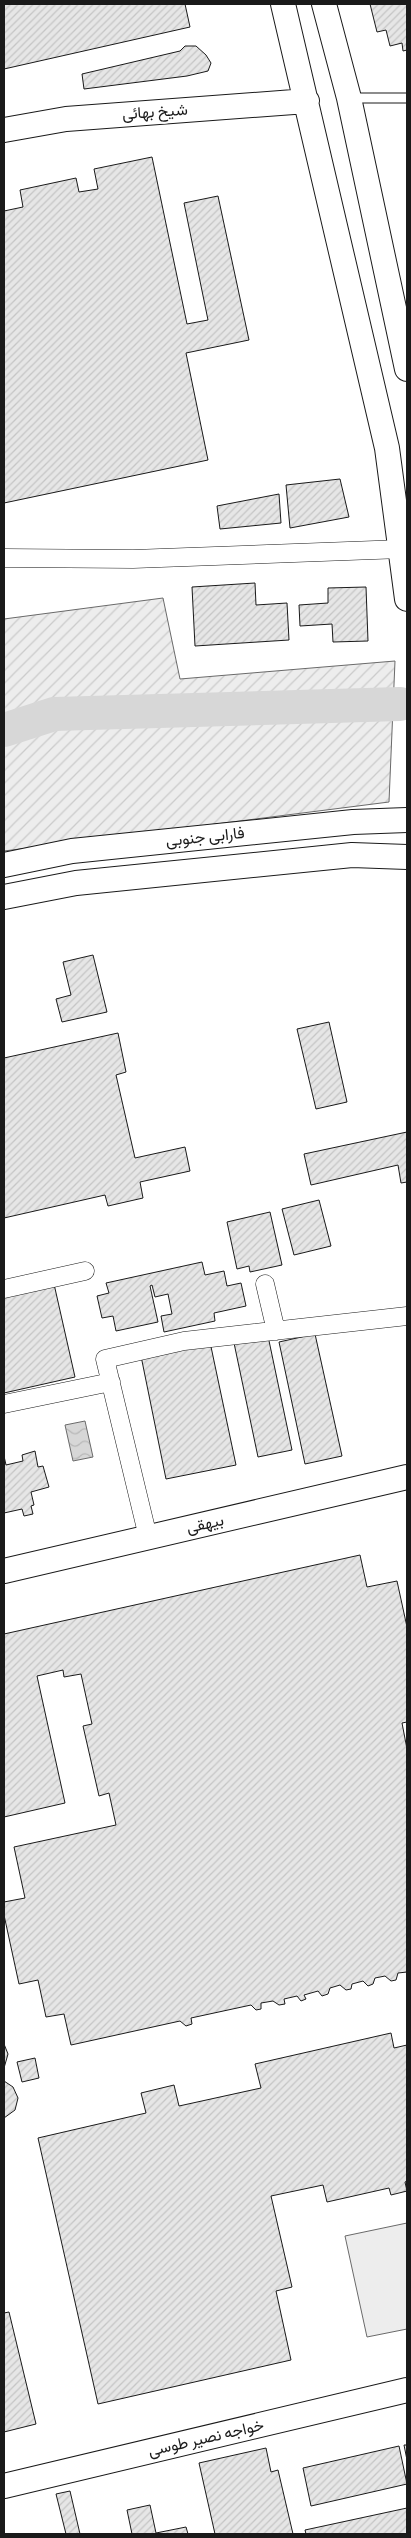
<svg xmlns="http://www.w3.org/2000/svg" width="411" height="2538" viewBox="0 0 411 2538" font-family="'Source Sans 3',Vazirmatn,sans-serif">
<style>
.built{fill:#ededed;stroke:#6a6a6a}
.garden{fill:url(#garden-furrows);stroke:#6a6a6a}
.water{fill:url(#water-waves);stroke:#6a6a6a}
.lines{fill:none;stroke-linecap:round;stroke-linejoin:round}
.river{stroke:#d7d7d7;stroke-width:34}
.building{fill:url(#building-hatch);stroke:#1a1a1a}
.lane-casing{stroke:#1a1a1a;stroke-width:11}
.street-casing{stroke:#1a1a1a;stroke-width:19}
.secondary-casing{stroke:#1a1a1a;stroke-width:26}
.lane{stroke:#fff;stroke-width:9}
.street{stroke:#fff;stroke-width:18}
.secondary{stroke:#fff;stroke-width:24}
.labels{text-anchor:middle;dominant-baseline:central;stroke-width:4;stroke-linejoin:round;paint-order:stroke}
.street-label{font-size:16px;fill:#1a1a1a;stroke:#fff}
</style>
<defs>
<pattern id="garden-furrows" width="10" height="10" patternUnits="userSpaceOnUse" patternTransform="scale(1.25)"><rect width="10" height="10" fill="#ededed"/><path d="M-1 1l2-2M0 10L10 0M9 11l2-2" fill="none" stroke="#cbcbcb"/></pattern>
<pattern id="water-waves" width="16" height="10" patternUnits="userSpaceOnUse" patternTransform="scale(1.25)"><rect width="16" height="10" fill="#d7d7d7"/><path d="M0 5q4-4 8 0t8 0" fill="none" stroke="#b8b8b8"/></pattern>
<pattern id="building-hatch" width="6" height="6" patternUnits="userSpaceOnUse" patternTransform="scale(1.25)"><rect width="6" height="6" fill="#e6e6e6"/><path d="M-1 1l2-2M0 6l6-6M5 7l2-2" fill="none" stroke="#c5c5c5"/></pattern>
</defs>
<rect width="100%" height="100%" fill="#fff"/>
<path class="built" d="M407,2223V2329L367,2337L345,2236Z"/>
<path class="garden" d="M163,598L180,679L395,661L389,802L4,851V619Z"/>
<path class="water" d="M85,1421L93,1457L73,1461L65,1425Z"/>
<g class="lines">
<path class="river" d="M4,730L54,714L400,704"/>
</g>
<path class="building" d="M4,4H185L190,27L4,69Z
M370,4H407V50L403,51L402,43L390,46L386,30L377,32Z
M185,46H196L206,55L211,63L208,71L187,76L84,89L82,74L180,51Z
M152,157L187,324L208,320L184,203L218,196L249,340L186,353L208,460L4,503V211L23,207L20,190L76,178L79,192L98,189L94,169Z
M340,479L349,517L290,528L286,485Z
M279,494L281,523L220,529L217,506Z
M255,583L256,605L287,603L289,640L195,646L192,587Z
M366,587L368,641L333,642L332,624L300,626L299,605L328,603V588Z
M93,955L107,1012L62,1022L56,999L71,995L63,962Z
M329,1022L347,1102L316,1109L297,1029Z
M118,1033L126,1072L116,1075L135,1158L185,1147L190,1171L140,1182L143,1198L108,1206L105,1195L4,1218V1058Z
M407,1132V1182L401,1183L398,1165L311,1185L304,1154Z
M319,1200L331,1246L294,1255L282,1209Z
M270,1212L282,1265L250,1272L249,1266L237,1269L227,1222Z
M202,1262L205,1275L224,1271L227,1286L241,1283L246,1306L214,1313L215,1321L164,1332L161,1316L172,1314L168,1294L155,1297L152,1285L150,1286L158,1322L116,1331L113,1316L102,1318L97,1296L109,1293L106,1283Z
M54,1284L75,1377L4,1393V1296Z
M315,1334L342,1456L305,1464L279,1342Z
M268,1336L292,1450L258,1457L234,1343Z
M210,1342L236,1465L166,1479L141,1356Z
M35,1451L38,1467L43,1466L49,1487L31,1492L34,1505L31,1506L33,1514L24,1516L22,1509L4,1513V1456L6,1465L23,1461L22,1455Z
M360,1555L367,1587L397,1581L407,1627V1722L402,1723L407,1749V1972L398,1973L396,1980L391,1981L385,1976L375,1978L373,1984L368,1986L363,1981L352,1984L351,1989L346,1990L340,1985L330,1988L328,1994L322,1996L318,1991L304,1995L306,1999L301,2001L297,1996L284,1999L285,2004L279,2005L273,2001L261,2003V2009L256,2010L251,2005L191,2018L192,2024L186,2026L180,2021L71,2045L64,2014L46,2017L38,1980L19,1984L4,1915V1902L25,1898L14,1847L116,1825L109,1793L99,1796L83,1726L92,1724L81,1674L64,1677L63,1670L37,1676L65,1803L4,1817V1634Z
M391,2033L394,2048L407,2045V2181L405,2182L407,2191L391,2195L389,2188L327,2202L323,2185L271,2196L292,2287L276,2291L291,2360L98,2404L38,2138L146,2113L141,2093L174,2085L179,2106L261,2088L255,2064Z
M4,2044L8,2054L4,2068Z
M35,2058L39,2078L22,2082L17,2062Z
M4,2081L13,2087L18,2098L15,2110L4,2118Z
M9,2312L36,2424L4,2432V2313Z
M404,2445H407V2460Z
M399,2446L407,2484L311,2506L303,2468Z
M266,2448L271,2472L278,2470L293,2534H215L199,2463Z
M70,2491L80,2534H66L56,2494Z
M150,2505L156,2533L186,2527L188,2534H132L127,2510Z
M407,2508V2534H306L305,2530Z"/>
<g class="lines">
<defs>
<path id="lane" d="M350,98H407"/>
<path id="street" d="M4,558L133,559L402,549
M265,1284L276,1331
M4,1289L85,1271
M4,1404L111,1382
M148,1537L105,1359L184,1341L407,1316"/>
<path id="secondary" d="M283,4L387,448L407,599
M324,4L349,98L407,369
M4,130L66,119L307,101
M4,865L72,851L353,822L407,820
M4,897L76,883L352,855L407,857
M4,1571L407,1477
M4,2486L407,2390"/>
</defs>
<use href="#lane" class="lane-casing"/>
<use href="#street" class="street-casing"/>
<use href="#secondary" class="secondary-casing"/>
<use href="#lane" class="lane"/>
<use href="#street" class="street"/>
<use href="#secondary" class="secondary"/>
</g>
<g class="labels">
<g class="street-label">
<text transform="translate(155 112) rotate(-4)">شیخ بهائی</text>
<text transform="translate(205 837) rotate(-6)">فارابی جنوبی</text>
<text transform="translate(205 1524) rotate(-13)">بیهقی</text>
<text transform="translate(206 2438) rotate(-13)">خواجه نصیر طوسی</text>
</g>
</g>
<rect width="411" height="2538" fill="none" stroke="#1a1a1a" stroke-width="10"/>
</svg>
